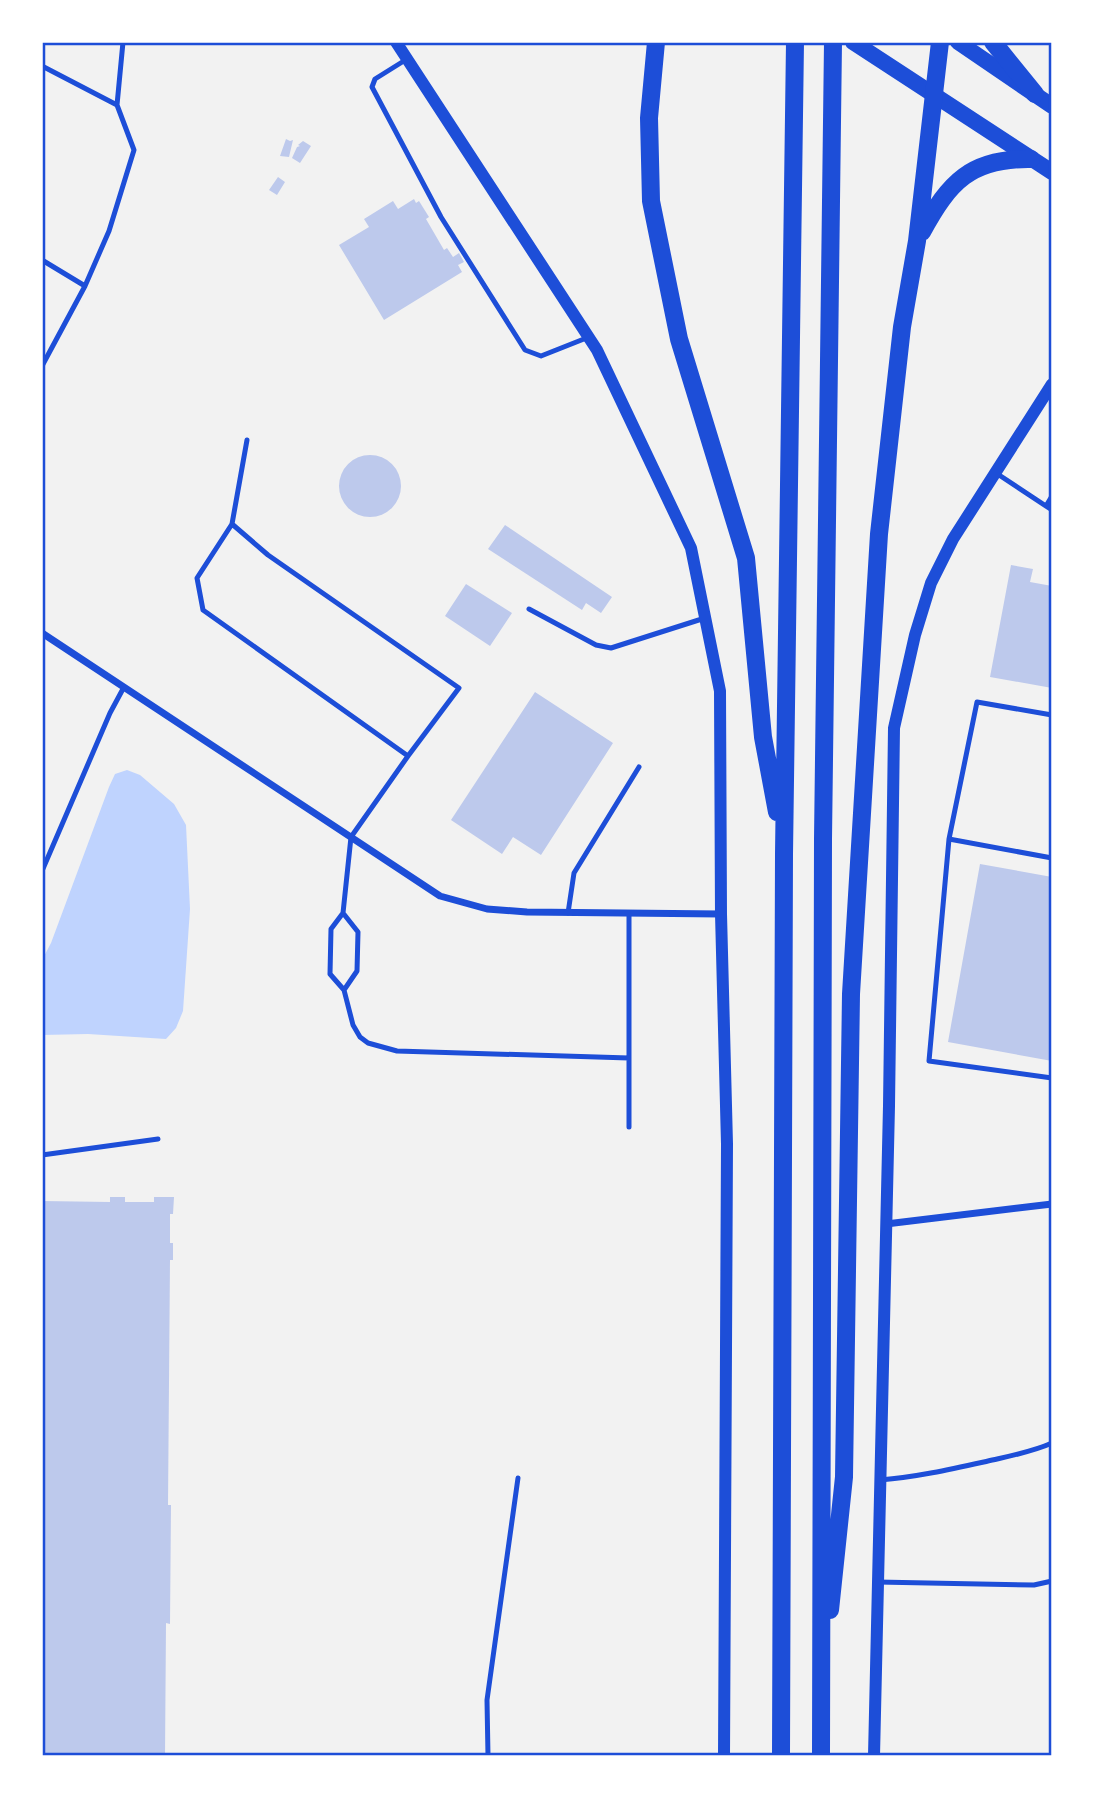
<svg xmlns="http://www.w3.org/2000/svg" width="1094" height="1798" viewBox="0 0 1094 1798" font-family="'Varela Round',sans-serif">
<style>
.water{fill:#bfd3fe}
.building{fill:#bdc9ec}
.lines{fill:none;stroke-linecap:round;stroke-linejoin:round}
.service{stroke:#1d4ed8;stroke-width:5}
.minor{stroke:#1d4ed8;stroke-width:7}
.tertiary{stroke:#1d4ed8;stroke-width:12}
.primary{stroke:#1d4ed8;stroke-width:16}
.motorway{stroke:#1d4ed8;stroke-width:18}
.neatline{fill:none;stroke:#1d4ed8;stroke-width:2.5}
</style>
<rect width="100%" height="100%" fill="#f2f2f2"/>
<path class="water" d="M127,770L140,775L174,804L186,825L190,909L183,1011L176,1028L166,1039L88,1034L42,1035V960L51,943L109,787L115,774Z"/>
<path class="building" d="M286,139L290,141L293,140L289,157L280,156Z
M303,141L311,146L300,163L292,158L297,147L300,146L298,145Z
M278,177L285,182L277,195L269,190Z
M414,199L416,203L419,201L429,217L426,219L444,250L447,248L453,257L459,253L464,262L458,265L462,272L384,320L339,245L369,227L364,219L393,201L398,209Z
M339 486a31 31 0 1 1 62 0a31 31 0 1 1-62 0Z
M505,525L612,597L601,613L586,603L582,610L488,549Z
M1011,565L1033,569L1030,582L1052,586V688L990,677Z
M466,584L512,613L490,646L445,616Z
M535,692L613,743L541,855L513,837L502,854L451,820Z
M980,864L1052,877V1061L948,1042Z
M110,1197H125V1202H154V1197H174L173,1214H170V1243H173V1260H170L168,1505H171L170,1624L166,1623L165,1756H42V1201L110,1202Z"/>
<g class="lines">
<path class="service" d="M407,59L375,79L372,87L441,217L525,350L541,356L589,337
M42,66L117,105L134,150L109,231L85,286L42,366
M117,105L123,42
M42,260L85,286
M247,440L232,524L197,578L203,610L408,756L351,837L343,913L331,929L330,974L344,990L353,1025L360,1037L368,1043L397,1051L629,1058
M996,473L1052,510
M1046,506L1052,496
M232,524L268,555L459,688L408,756
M529,609L596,645L611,648L705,618
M1052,715L977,702L949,839L1052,858
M949,839L929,1061L1052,1078
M42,871L110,713L124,687
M343,913L358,932L357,971L344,990
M568,913L574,873L639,767
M629,913V1127
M42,1155L158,1139
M880,1480C917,1477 952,1469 988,1461C1010,1456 1032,1452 1052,1443
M877,1582L1034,1585L1052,1581
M488,1756L487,1700L518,1478"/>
<path class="minor" d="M42,633L440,896L487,909L527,912L721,914
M886,1224L1052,1204"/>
<path class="tertiary" d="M396,42L597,350L691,548L720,691L721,914L727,1144L724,1756
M874,1756L889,1106L894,728L915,635L931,583L953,539L1052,384"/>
<path class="primary" d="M853,42L1052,172
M958,42L1052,106"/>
<path class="motorway" d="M656,42L649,118L651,201L679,339L746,558L763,737L777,812
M993,42L1035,94
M922,232C949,182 971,158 1031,159
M830,1610L844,1477L851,994L879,534L902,327L917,241L940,42
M781,1756L784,854L795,42
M821,1756L823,839L833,42"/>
</g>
<rect width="1094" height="1798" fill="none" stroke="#ffffff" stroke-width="88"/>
<rect x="44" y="44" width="1006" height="1710" class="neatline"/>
</svg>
